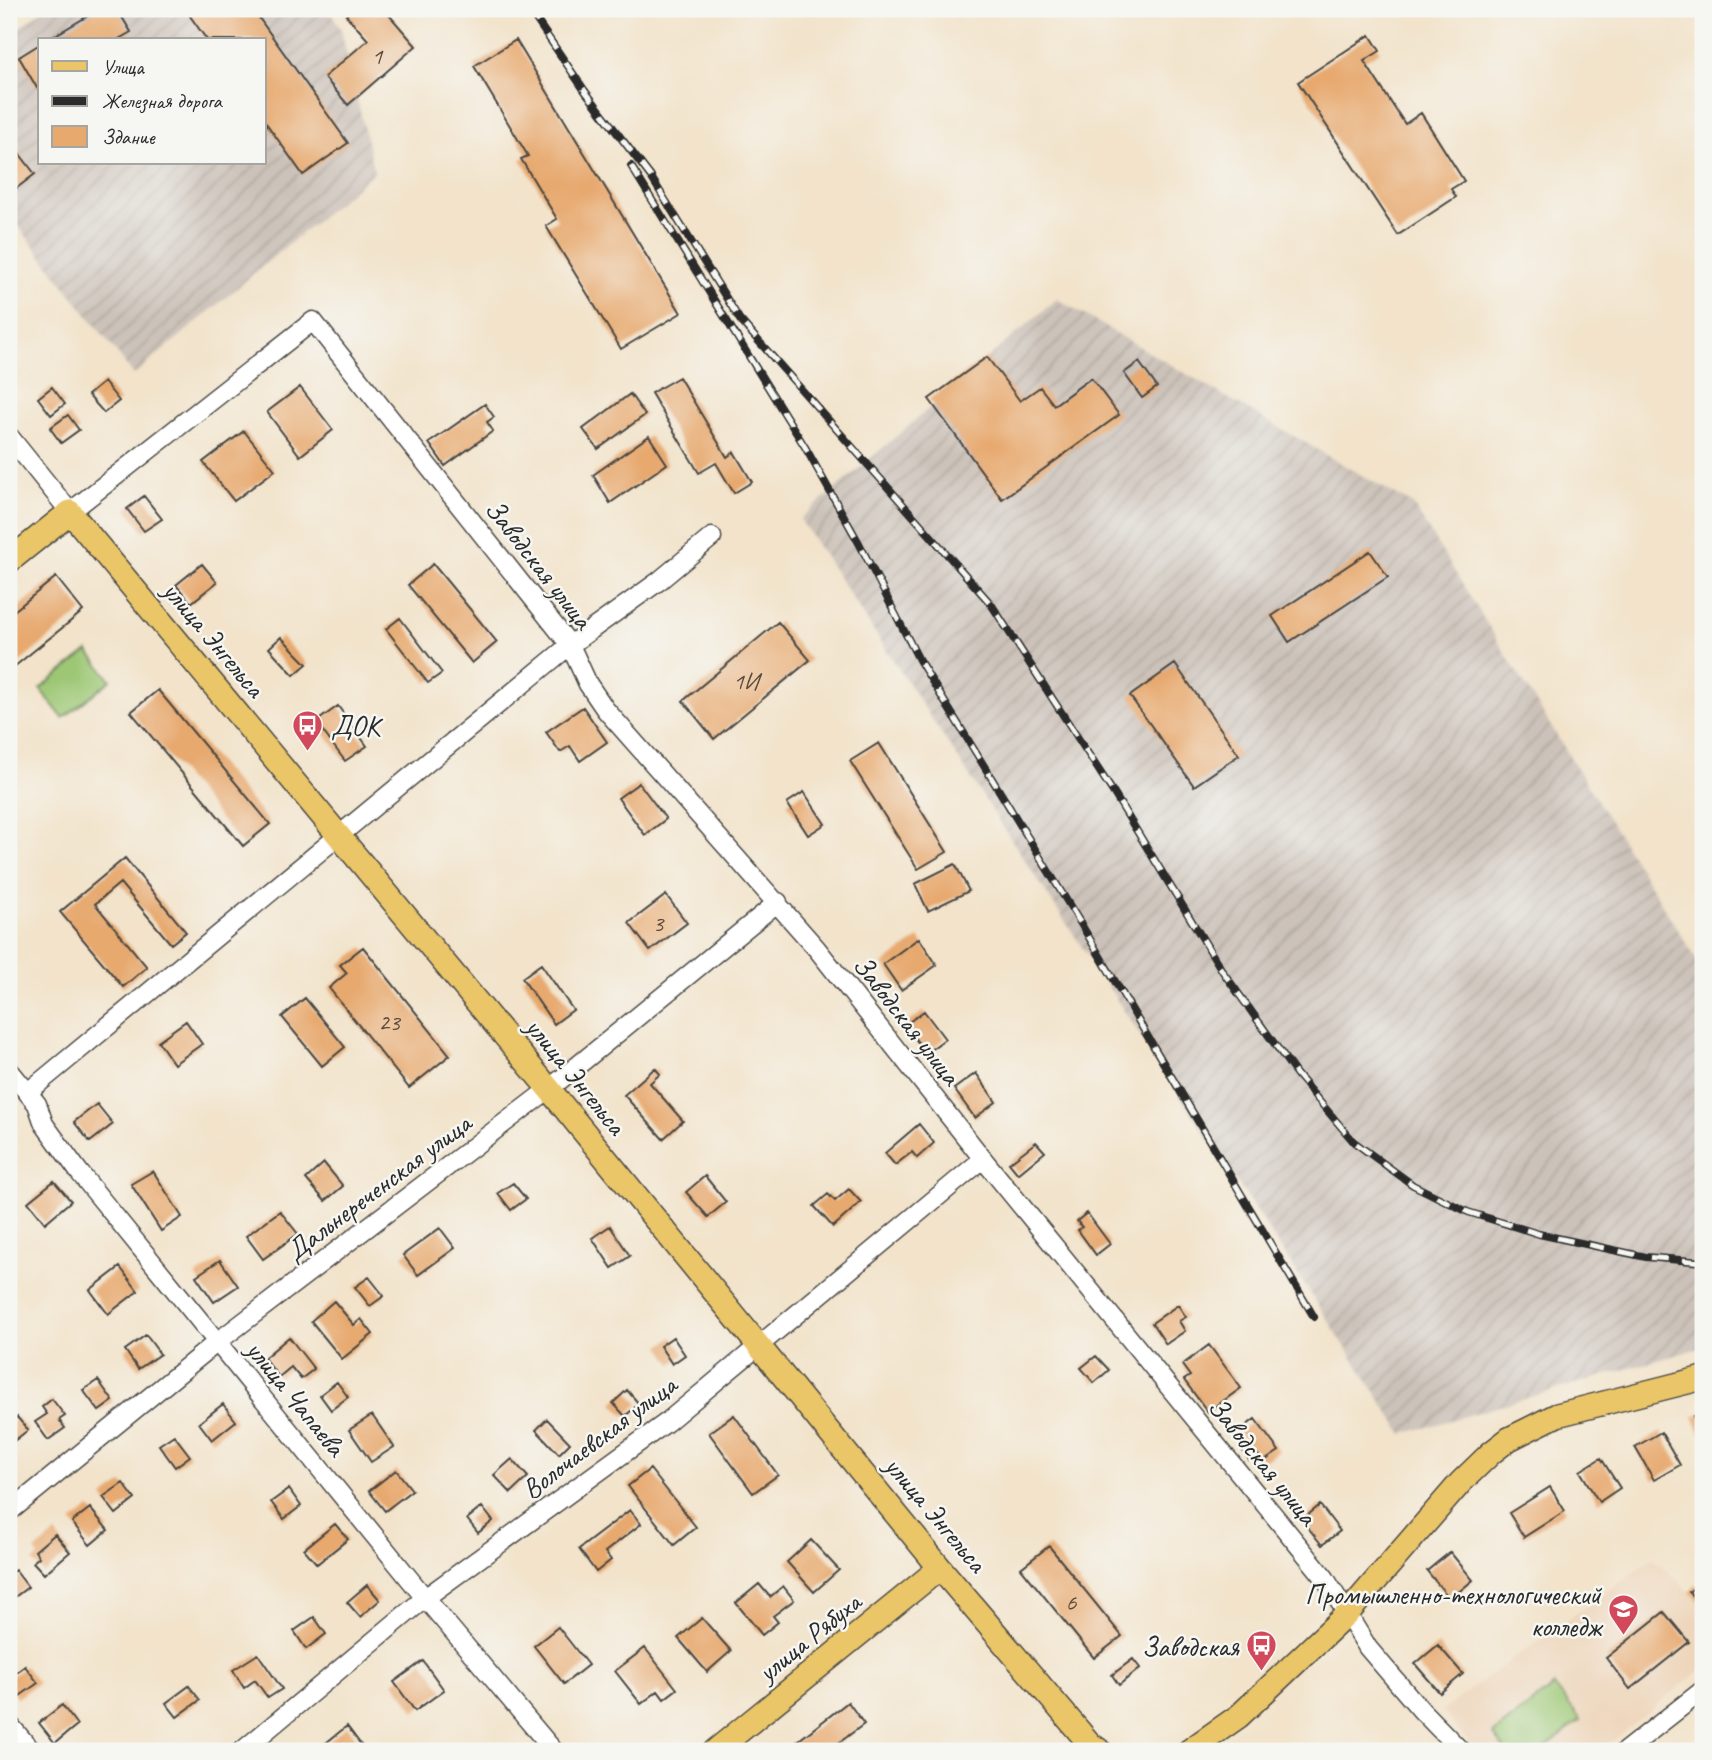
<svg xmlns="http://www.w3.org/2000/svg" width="1712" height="1760" viewBox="0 0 1712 1760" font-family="Caveat,sans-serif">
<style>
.built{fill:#eed6bb}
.industrial{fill:url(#industrial-furrows);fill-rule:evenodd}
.pitch{fill:#9dc774;stroke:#647950;stroke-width:2}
.building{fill:#e7a96e}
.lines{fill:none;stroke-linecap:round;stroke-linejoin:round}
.minor-casing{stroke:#494743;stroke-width:21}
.major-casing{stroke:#494743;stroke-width:26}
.minor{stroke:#fff;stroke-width:18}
.major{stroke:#eac669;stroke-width:23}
.rail-casing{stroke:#2b2b2b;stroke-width:8}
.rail{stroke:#f6f6f2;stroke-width:5;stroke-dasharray:16;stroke-linecap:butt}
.labels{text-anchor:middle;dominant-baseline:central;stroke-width:5;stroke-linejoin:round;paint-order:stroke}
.number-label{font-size:24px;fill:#5a4a3c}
.street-label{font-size:28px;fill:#2b2b2b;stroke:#f6f6f2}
.poi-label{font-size:28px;fill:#2b2b2b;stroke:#f6f6f2;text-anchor:end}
</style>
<defs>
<pattern id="industrial-furrows" width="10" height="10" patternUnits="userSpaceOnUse" patternTransform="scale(1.75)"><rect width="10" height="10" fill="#ccc2b9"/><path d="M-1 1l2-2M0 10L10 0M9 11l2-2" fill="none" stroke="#afa79f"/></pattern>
</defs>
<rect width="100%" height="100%" fill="#f6f6f2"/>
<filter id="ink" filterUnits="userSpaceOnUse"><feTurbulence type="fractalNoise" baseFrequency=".0143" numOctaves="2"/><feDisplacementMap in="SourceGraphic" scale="14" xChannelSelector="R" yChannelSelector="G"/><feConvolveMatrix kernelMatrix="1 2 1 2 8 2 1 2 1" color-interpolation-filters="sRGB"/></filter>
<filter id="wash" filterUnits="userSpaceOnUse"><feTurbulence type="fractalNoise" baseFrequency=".00686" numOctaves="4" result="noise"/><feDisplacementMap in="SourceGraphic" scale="28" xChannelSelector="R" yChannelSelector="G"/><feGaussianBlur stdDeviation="1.57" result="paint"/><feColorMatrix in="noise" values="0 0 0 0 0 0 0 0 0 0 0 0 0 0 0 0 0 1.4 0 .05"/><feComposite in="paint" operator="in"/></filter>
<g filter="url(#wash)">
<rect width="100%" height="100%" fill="#f2e3ca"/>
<path class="built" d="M1653,1558L1703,1605V1668L1601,1751H1477L1441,1711Z"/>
<path class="industrial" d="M44,9H329L341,29L374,172L134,375L9,214V35ZM40,40H264V163H40Z
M1057,299L1413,505L1703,970V1347L1403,1434L800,519Z"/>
<path class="pitch" d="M88,651L111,680L63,718L40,689Z
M1554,1686L1581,1720L1541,1751H1506L1493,1734Z"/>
<g id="blocks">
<path class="building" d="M100,9H117L131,32L117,40H47Z
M200,9H272L259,18L348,143L303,175L264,120V40H207L190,16Z
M353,9H384L416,46L348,105L324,77L368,40L346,15Z
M1370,35L1380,51L1364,61L1405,124L1421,113L1464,181L1451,189L1456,197L1398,235L1298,82Z
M516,40L681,313L621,349L546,226L557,219L521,159L528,156L474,66Z
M40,44V86L37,88L19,57Z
M9,140L35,174L9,194Z
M987,357L1020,401L1040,387L1054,405L1091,378L1119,415L1002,499L929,399Z
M1139,362L1157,387L1142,398L1124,373Z
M679,377L727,457L734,452L752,482L734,493L716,463L699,473L651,393Z
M104,382L119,401L104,413L88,395Z
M52,387L65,404L51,415L38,398Z
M300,387L333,430L300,456L267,412Z
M630,394L645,415L598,449L583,429Z
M485,404L494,417L487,422L493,431L445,466L429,443Z
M68,415L79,430L61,443L50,428Z
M244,431L275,470L234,501L203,462Z
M649,436L667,464L610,503L593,475Z
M144,496L162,519L144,531L127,509Z
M1370,551L1388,577L1289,642L1272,616Z
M202,564L217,582L191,603L176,585Z
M433,564L497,642L472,663L408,585Z
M56,577L83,611L9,671V615Z
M400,618L442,673L428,683L386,629Z
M778,622L810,660L714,739L683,701Z
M281,637L307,664L294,675L269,648Z
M1175,664L1239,755L1194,786L1130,696Z
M158,690L270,824L243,846L131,712Z
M338,706L367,746L345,761L316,722Z
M583,707L607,742L580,761L570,746L560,752L546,732Z
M879,743L947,852L918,869L850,761Z
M639,783L666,819L645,835L618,798Z
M804,792L825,824L808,835L787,803Z
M125,858L186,932L171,944L120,883L95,904L147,967L123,987L60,912Z
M955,864L969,891L928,911L915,884Z
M666,895L687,923L650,951L629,923Z
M919,938L937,965L901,990L883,964Z
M363,947L450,1055L409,1088L329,988L347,973L340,965Z
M541,964L573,1010L554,1024L522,978Z
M305,998L345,1047L322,1066L282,1017Z
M924,1011L945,1039L926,1053L905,1025Z
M186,1021L202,1044L174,1064L158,1041Z
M655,1068L660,1074L650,1083L683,1121L663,1139L624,1095Z
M976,1073L996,1102L975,1118L954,1089Z
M97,1104L113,1124L90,1142L74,1122Z
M919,1124L934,1143L917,1158L912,1152L895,1165L885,1153Z
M1036,1142L1045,1152L1018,1174L1009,1163Z
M324,1163L343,1186L325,1201L306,1179Z
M153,1171L182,1217L161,1231L131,1184Z
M705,1176L726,1202L708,1217L686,1192Z
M54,1181L71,1201L45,1223L28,1202Z
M513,1183L526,1199L511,1210L498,1193Z
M849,1189L861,1202L833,1227L814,1206L828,1194L835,1201Z
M280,1211L298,1234L263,1259L246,1236Z
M1087,1213L1110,1244L1096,1255L1078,1230L1082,1227L1077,1221Z
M610,1226L630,1256L612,1268L592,1238Z
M440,1228L455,1248L418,1275L403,1255Z
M220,1260L238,1286L214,1302L196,1276Z
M120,1267L138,1291L108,1314L90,1290Z
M369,1277L384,1296L370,1306L355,1287Z
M334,1301L354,1325L361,1319L373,1334L342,1359L311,1321Z
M1178,1305L1186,1317L1179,1321L1185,1331L1166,1344L1152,1323Z
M146,1335L160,1354L138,1369L125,1350Z
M289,1337L314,1369L301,1379L291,1367L279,1377L264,1358Z
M673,1337L685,1355L672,1364L660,1346Z
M1209,1345L1241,1388L1208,1412L1184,1380L1190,1376L1182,1365Z
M1096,1356L1109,1370L1094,1383L1081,1368Z
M98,1380L113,1401L99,1411L83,1390Z
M337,1382L348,1397L331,1410L320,1395Z
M627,1390L639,1404L625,1416L613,1403Z
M52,1399L65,1416L59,1420L65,1428L48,1440L35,1422L47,1414L42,1407Z
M223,1404L236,1421L212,1440L199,1423Z
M1703,1412V1440L1693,1416Z
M372,1415L394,1447L371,1462L349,1430Z
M734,1415L778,1475L753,1493L709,1433Z
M17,1417L28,1430L10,1444L9,1423Z
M547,1419L570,1443L559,1454L536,1430Z
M1255,1419L1279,1451L1263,1462L1257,1454L1249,1460L1243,1451L1249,1447L1238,1432Z
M1661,1432L1680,1465L1654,1480L1635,1447Z
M174,1435L190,1456L175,1467L159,1445Z
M1601,1458L1620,1488L1599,1502L1580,1471Z
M512,1459L528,1477L511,1493L494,1475Z
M650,1469L696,1527L674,1545L628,1486Z
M396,1470L412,1490L385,1511L369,1491Z
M123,1483L135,1499L116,1514L103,1497Z
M1550,1487L1565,1511L1524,1537L1509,1513Z
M289,1489L301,1506L284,1519L271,1502Z
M1320,1505L1340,1531L1322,1545L1302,1520Z
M482,1507L493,1521L478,1533L467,1519Z
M90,1508L108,1530L90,1545L72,1522Z
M630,1510L641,1524L605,1552L611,1560L596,1572L579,1549Z
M335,1524L348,1539L317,1564L304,1549Z
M55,1534L70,1552L44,1574L33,1562L39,1557L35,1551Z
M811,1540L839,1570L814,1592L787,1562Z
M1049,1546L1122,1636L1094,1658L1021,1568Z
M1450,1552L1473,1580L1450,1599L1427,1571Z
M15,1570L28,1587L12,1599L9,1595V1574Z
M759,1584L770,1597L783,1586L794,1600L773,1616L778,1622L762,1635L736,1603Z
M367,1585L380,1600L360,1617L347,1602Z
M1696,1585L1703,1591V1605L1689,1592Z
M1664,1612L1689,1642L1630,1689L1606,1658Z
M314,1617L326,1634L306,1649L294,1631Z
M702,1618L731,1651L707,1672L678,1638Z
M558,1627L588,1665L564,1684L534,1646Z
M1438,1645L1463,1674L1440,1693L1415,1664Z
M645,1648L677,1689L664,1699L658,1691L641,1704L615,1671Z
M258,1654L282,1689L268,1698L255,1680L244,1688L233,1670Z
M1133,1659L1140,1668L1119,1685L1112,1675Z
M423,1661L444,1690L415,1711L394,1682Z
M25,1666L38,1683L17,1698L9,1688V1678Z
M189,1686L200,1700L177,1717L166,1703Z
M848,1702L864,1724L828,1751H793L790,1747Z
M62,1705L77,1725L55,1743L39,1723Z
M347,1726L364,1749L362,1751H324L321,1747Z"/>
</g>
</g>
<g filter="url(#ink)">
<use href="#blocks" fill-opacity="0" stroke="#494743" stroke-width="2"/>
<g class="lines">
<defs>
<path id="minor" d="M9,436L70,512L313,321L570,645L588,684L605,709L817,949L983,1159L1325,1578L1368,1648L1421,1710L1461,1751
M9,1070L37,1104L44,1124L79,1172L425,1598L554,1751
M28,1092L570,645L659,581L712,537
M9,1512L216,1343L549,1089L778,902
M9,1724L32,1751
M242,1751L425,1598L667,1422L983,1159
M1625,1751L1703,1690"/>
<path id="major" d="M9,561L70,512L549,1089L940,1568L1090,1744L1100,1751
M715,1751L940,1568
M1189,1751L1239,1716L1346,1615L1461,1482L1491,1453L1509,1439L1557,1415L1703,1378"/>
</defs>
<use href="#minor" class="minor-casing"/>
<use href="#major" class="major-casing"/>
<use href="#minor" class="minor"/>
<use href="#major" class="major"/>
<defs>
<path id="rail" d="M529,9L585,91L651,177L740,320L991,604L1113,792L1223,972L1297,1075L1354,1142L1413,1185L1468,1212L1539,1234L1646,1257L1703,1262
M631,166L805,447L859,543L919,660L1081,924L1314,1317"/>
</defs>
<use href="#rail" class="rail-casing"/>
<use href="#rail" class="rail"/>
</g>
</g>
<defs>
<symbol id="bus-pin" viewBox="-11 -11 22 30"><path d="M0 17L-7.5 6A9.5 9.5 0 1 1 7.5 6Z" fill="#d1495b" stroke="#f6f6f2"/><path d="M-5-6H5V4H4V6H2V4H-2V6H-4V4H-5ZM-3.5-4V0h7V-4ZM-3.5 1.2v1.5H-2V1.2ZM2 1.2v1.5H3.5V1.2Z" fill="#fff"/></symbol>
<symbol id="university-pin" viewBox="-11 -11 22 30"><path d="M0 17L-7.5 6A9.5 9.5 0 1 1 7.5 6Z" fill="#d1495b" stroke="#f6f6f2"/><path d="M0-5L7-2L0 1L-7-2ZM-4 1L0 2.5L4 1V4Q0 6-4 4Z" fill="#fff"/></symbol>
</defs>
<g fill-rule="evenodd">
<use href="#bus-pin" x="290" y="708" width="35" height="47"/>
<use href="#university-pin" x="1606" y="1592" width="35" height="47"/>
<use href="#bus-pin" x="1244" y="1628" width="35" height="47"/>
</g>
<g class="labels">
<g class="number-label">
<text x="377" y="56">1</text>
<text x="746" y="681">1И</text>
<text x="658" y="923">3</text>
<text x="389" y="1022">23</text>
<text x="1071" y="1602">6</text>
</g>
<g class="street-label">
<text transform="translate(539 564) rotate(52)">Заводская улица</text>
<text transform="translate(214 639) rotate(50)">улица Энгельса</text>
<text transform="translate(907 1020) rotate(52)">Заводская улица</text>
<text transform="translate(576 1076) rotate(51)">улица Энгельса</text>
<text transform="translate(378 1187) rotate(-37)">Дальнереченская улица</text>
<text transform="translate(296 1398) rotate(51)">улица Чапаева</text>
<text transform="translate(599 1437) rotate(-37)">Волочаевская улица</text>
<text transform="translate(1263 1461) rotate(51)">Заводская улица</text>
<text transform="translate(936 1514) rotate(50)">улица Энгельса</text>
<text transform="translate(809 1637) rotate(-39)">улица Рябуха</text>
</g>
<g class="poi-label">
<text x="331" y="725" text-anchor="start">ДОК</text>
<text x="1601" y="1594">Промышленно-технологический<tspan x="1601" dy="32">колледж</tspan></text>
<text x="1239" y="1646">Заводская</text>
</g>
</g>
<rect width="1712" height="1760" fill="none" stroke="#f6f6f2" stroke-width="35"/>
<rect x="38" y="38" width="228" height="126" fill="#f6f6f2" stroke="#a5a5a2" stroke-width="2"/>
<rect x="52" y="61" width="35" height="10" fill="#eac669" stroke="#a5a5a2" stroke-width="2"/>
<text x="102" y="74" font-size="21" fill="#2b2b2b">Улица</text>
<rect x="52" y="96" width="35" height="10" fill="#2b2b2b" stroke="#a5a5a2" stroke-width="2"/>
<text x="102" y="108" font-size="21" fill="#2b2b2b">Железная дорога</text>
<rect x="52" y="126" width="35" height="21" fill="#e7a96e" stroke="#a5a5a2" stroke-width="2"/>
<text x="102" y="144" font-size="21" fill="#2b2b2b">Здание</text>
</svg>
